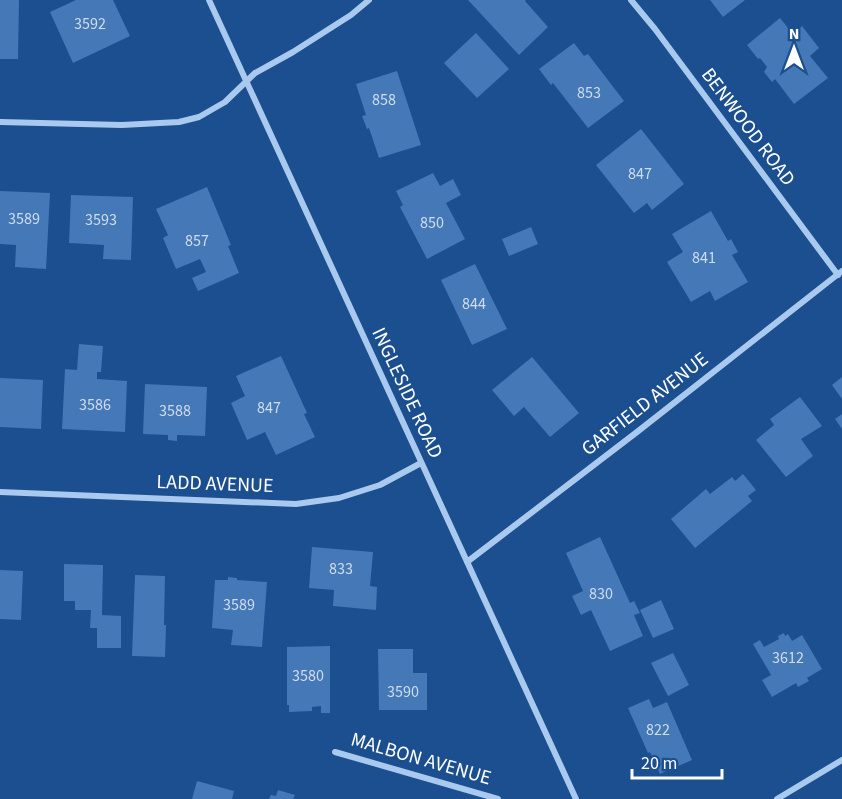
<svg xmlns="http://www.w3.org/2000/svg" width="842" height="799" viewBox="0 0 842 799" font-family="'Source Sans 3',sans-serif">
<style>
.building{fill:#4478b7}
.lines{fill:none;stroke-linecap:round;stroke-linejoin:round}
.minor{stroke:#a9c9ee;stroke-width:6}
.labels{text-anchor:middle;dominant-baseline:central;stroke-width:4.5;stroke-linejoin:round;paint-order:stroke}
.number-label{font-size:16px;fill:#d0dded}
.street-label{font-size:20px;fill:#fff;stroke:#1b4f8f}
</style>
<rect width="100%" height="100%" fill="#1b4f8f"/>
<path class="building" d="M0,0H19L18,59H0Z
M76,0H113L130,36L73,63L50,12Z
M468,0H526L525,1L548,27L519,55Z
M710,0H745L723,17Z
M780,18L793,34L802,26L819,48L810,56L828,78L794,104L775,79L772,82L764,72L767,67L760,58L758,59L747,45Z
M476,33L509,69L477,98L444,63Z
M574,43L584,56L588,54L624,101L588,128L553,83L551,85L539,69Z
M397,71L421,145L379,158L369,128L367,129L362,116L366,115L356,84Z
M641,129L684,184L652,210L647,203L634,213L596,165Z
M433,173L440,186L453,179L461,195L446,203L465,239L427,259L400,207L403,205L396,191Z
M207,187L231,245L228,246L239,273L198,291L192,278L206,272L200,259L176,269L163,238L168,235L156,209Z
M0,191L50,193L46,269L15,267L16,245L0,244Z
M71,195L133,197L131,260L103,259L104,245L69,243Z
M711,211L728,241L731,239L738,252L732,255L748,282L715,301L710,291L691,302L667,262L683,252L672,234Z
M531,227L538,244L509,256L502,239Z
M475,264L507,329L472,345L441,280Z
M79,344L103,346L101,372H97V379L127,381L125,432L62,429L65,369L77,370Z
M281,356L307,413L304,414L315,437L276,455L265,432L247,440L231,403L245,396L236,376Z
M532,357L579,413L550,437L524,407L514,416L492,390Z
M842,377V399L832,385Z
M0,378L43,380L41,429L0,427Z
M145,384L207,387L205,436L177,435V441L168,440V435L143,434Z
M800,397L822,426L801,439L813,456L786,477L756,440L774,425L770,419Z
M842,414V429L835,419Z
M743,474L756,490L748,496L752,501L695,548L671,519L706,489L710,494L732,477L735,481Z
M600,537L630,603L634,601L640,613L634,615L643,636L610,651L591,610L581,615L572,596L583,591L566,553Z
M312,547L373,552L370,586L377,587L376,610L333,606L334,590L309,588Z
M64,564L103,565L102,615L121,616V648H97V628H90L91,610H75V601H64Z
M0,570L23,571L21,620L0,619Z
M135,575L165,576L164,625H166L165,657L132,656Z
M228,577L237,578V580L267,582L262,647L231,645L233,630L212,628L215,580H228Z
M661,600L674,629L653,638L640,610Z
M784,633L785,636L788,634L792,641L802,635L822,669L807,678L809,681L798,687L796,683L772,697L762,680L771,675L753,644L760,640L764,647L779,639L778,636Z
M330,646V713H321V706L312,707V711L289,712V705H287V647Z
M378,649H413V673H427V710H379Z
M673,653L689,685L668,696L651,663Z
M649,699L653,708L667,702L692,760L660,774L650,752L648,753L628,708Z
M197,781L234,791L232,799H192Z
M278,790L295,795L293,799H269L271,795L276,796Z"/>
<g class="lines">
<path class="minor" d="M209,0L576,799
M631,0L655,29L838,275
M0,122L122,125L179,122L199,117L225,102L255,73L293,52L351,15L369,0
M0,492L296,504L339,498L380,485L421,463
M467,562L637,432L842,271
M335,752L498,799
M777,799L842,760"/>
</g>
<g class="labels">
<g class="number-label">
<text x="90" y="24">3592</text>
<text x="589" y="93">853</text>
<text x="384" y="100">858</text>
<text x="640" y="174">847</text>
<text x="24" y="219">3589</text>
<text x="101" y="220">3593</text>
<text x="432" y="223">850</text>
<text x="197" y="241">857</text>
<text x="704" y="258">841</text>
<text x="474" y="304">844</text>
<text x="95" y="405">3586</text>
<text x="269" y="408">847</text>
<text x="175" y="411">3588</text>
<text x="341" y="569">833</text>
<text x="601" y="594">830</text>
<text x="239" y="605">3589</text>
<text x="788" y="658">3612</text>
<text x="308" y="676">3580</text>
<text x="403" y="692">3590</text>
<text x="658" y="730">822</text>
</g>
<g class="street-label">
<text transform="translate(748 127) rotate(53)">BENWOOD ROAD</text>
<text transform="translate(407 393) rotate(65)">INGLESIDE ROAD</text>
<text transform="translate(645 404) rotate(-38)">GARFIELD AVENUE</text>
<text transform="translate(215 484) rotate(2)">LADD AVENUE</text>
<text transform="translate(421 759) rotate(16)">MALBON AVENUE</text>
</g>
</g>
<g transform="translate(794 48)" stroke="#1b4f8f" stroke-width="4.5" paint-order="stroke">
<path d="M0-4.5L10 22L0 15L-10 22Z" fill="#ffffff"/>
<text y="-9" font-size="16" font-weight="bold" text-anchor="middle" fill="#ffffff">N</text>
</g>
<path d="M632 769v9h90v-9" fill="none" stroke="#ffffff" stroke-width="3"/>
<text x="641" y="769" font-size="18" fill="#ffffff" stroke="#1b4f8f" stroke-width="4.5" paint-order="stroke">20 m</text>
</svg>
